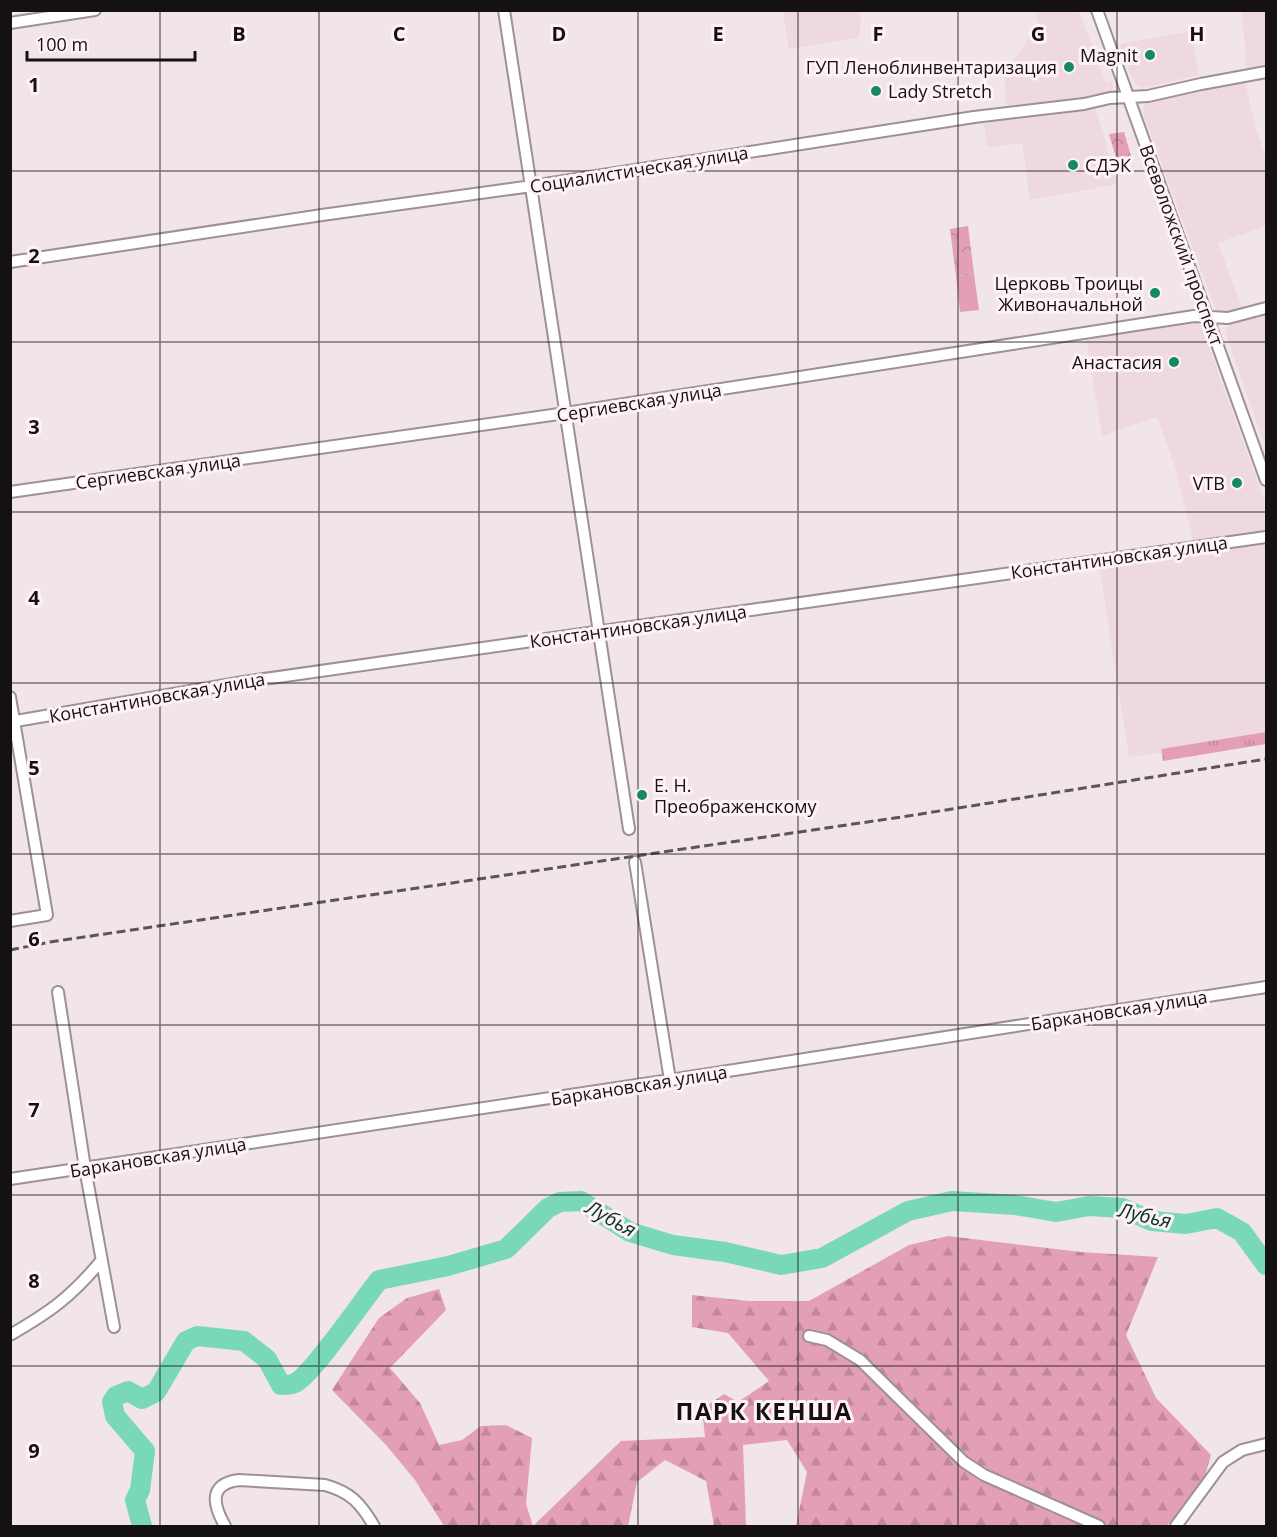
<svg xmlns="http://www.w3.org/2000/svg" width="1277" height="1537" viewBox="0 0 1277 1537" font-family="'Open Sans',sans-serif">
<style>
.built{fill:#eed9e0}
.grass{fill:url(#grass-tufts)}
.forest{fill:url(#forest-firs)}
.park{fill:url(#park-crowns)}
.pitch{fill:#e39eb8}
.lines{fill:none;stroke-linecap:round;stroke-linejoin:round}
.river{stroke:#79d9b6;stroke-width:20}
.minor-casing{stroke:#9c9195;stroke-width:14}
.minor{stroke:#fff;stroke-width:10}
.rail{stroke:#5c5558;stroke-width:3;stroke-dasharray:9 4.5;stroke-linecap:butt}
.grid{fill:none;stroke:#151113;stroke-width:1.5;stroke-opacity:0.55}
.poi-dot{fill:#148868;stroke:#fff2f6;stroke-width:2}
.labels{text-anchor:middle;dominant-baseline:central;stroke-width:6;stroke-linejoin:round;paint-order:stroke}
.poi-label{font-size:18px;fill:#151113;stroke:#fff2f6;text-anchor:end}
.street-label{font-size:18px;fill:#151113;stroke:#fff2f6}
.water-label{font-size:20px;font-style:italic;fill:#063426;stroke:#fff2f6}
.district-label{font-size:24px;font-weight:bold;letter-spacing:1.5px;fill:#151113;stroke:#fff2f6}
.grid-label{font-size:20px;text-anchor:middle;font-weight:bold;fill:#151113;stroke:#fff2f6;stroke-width:6;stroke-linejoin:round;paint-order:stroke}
</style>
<defs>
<pattern id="grass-tufts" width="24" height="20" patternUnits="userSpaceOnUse" patternTransform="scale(1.5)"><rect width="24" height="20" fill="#e39eb8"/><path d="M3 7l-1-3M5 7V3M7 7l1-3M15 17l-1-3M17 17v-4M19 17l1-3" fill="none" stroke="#c2879d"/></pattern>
<pattern id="forest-firs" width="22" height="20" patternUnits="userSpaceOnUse" patternTransform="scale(1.5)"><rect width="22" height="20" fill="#e39eb8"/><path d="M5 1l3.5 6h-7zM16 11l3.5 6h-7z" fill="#c2879d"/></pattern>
<pattern id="park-crowns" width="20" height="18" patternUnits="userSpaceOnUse" patternTransform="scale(1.5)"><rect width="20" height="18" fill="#e39eb8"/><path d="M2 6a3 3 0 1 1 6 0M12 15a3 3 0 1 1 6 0" fill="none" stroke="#c2879d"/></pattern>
</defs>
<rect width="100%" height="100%" fill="#f1e5e9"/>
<path class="built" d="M783,11H860L861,20L859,38L789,49Z
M1034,11H1079L1106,83L1112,81L1113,89L1111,92L1081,99L1007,110L1004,75L1039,23Z
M1241,11H1266V65L1247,68Z
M1191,31L1199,75L1144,88L1137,86L1132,78L1119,44Z
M1245,81L1255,126L1266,159V226L1218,243L1242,307L1226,312H1220L1215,308L1143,114L1144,106L1149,100Z
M1095,107L1118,184L1030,200L1022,143L987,147L984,121Z
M1266,312V449L1226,335V329L1230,324Z
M1194,321L1201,325L1266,505V529L1264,531L1193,541L1174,464L1157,417L1102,436L1086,338Z
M1266,540V732L1161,749V753L1129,757L1099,565Z"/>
<path class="grass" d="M1266,732V744L1163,761L1161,749Z"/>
<path class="forest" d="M948,1236L1081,1252L1158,1257L1126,1335L1156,1398L1211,1455L1202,1486L1167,1526H796L807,1472L787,1440L743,1445L746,1526H714L706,1481L665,1460L637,1482L628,1526H444L415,1480L386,1445L332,1390L379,1318L407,1298L439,1289L446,1310L390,1368L420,1403L439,1445L462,1440L481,1426L506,1425L532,1438L526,1504L533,1526L621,1441L705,1437L702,1409L724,1394L738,1402L769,1381L728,1333L692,1327V1295L748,1301H809L909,1245Z"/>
<path class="park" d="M1124,132L1131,156L1116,158L1109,134Z
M968,226L974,274L956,276L950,229Z"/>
<path class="pitch" d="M974,274L979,310L960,312L956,276Z"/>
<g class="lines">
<path class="river" d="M142,1526L135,1500L140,1490L145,1451L115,1416L112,1402L116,1396L128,1391L142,1399L156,1392L186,1341L197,1336L244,1341L267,1359L281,1385C285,1385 291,1385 295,1383C311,1376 364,1299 379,1280L448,1266L506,1249L548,1208L560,1202L581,1201L630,1232L673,1245L725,1252L781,1265L822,1258L908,1211L952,1201L1015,1205L1056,1212L1089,1206L1122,1208L1152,1221L1186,1224L1217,1218L1242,1232L1266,1265"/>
<defs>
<path id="minor" d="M504,10L629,829
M1097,10L1266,480
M10,23L95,10
M10,262L322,215L532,186L974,117L1084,104L1110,98L1148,96L1201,84L1266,72
M10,492L566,413L1194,316L1228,318L1266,308
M10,697L47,915L10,921
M10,722L243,682L1266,537
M635,862L670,1080
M58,992L85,1168L114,1327
M10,1179L670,1080L1266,987
M10,1335C50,1312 71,1297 101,1261
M809,1336L827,1340L860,1360L964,1462L984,1475L1099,1526
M225,1526C213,1505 208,1484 239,1480L325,1485C351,1492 361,1504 374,1526
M1176,1526L1223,1462L1242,1450L1266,1444"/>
</defs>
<use href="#minor" class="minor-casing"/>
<use href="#minor" class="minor"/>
<path class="rail" d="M10,950L50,942L908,816L1266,759"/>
</g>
<path class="grid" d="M160,10V1526M319,10V1526M479,10V1526M638,10V1526M798,10V1526M958,10V1526M1117,10V1526M10,171H1266M10,342H1266M10,512H1266M10,683H1266M10,854H1266M10,1025H1266M10,1195H1266M10,1366H1266"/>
<g class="poi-dot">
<circle cx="1150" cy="55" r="6"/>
<circle cx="1069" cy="67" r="6"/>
<circle cx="876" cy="91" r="6"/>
<circle cx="1073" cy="165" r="6"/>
<circle cx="1155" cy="293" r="6"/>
<circle cx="1174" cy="362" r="6"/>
<circle cx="1237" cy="483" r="6"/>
<circle cx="642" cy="795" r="6"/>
</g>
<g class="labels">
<g class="poi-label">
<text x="1138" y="55">Magnit</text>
<text x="1057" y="67">ГУП Леноблинвентаризация</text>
<text x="888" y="91" text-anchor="start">Lady Stretch</text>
<text x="1085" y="165" text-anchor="start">СДЭК</text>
<text x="1143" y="283">Церковь Троицы<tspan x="1143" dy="21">Живоначальной</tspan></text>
<text x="1162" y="362">Анастасия</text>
<text x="1225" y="483">VTB</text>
<text x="654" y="785" text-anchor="start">Е. Н.<tspan x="654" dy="21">Преображенскому</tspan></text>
</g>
<g class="street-label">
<text transform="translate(639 169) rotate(-9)">Социалистическая улица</text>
<text transform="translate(1182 245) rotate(70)">Всеволожский проспект</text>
<text transform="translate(639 402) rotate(-9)">Сергиевская улица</text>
<text transform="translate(158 471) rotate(-8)">Сергиевская улица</text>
<text transform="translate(1119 557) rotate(-8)">Константиновская улица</text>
<text transform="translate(638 626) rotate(-8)">Константиновская улица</text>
<text transform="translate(157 697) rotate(-10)">Константиновская улица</text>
<text transform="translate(1119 1010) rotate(-9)">Баркановская улица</text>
<text transform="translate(639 1085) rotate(-9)">Баркановская улица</text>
<text transform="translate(158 1157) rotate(-9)">Баркановская улица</text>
</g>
<g class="water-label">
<text transform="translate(1145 1215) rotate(13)">Лубья</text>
<text transform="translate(611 1218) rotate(29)">Лубья</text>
</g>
<g class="district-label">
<text x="764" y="1410">ПАРК КЕНША</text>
</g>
</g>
<g class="grid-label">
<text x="239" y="41">B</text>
<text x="399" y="41">C</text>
<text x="559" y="41">D</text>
<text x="718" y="41">E</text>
<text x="878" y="41">F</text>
<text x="1038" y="41">G</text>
<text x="1197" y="41">H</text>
<text x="34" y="92">1</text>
<text x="34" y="263">2</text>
<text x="34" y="434">3</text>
<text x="34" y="605">4</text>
<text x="34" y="775">5</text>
<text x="34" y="946">6</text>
<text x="34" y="1117">7</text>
<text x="34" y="1288">8</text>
<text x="34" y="1458">9</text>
</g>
<rect width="1277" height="1537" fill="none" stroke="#151113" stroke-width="24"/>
<path d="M27 51v9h168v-9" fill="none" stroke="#151113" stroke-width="3"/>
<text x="36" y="51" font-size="18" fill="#151113" stroke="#fff2f6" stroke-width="4.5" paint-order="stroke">100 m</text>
</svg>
